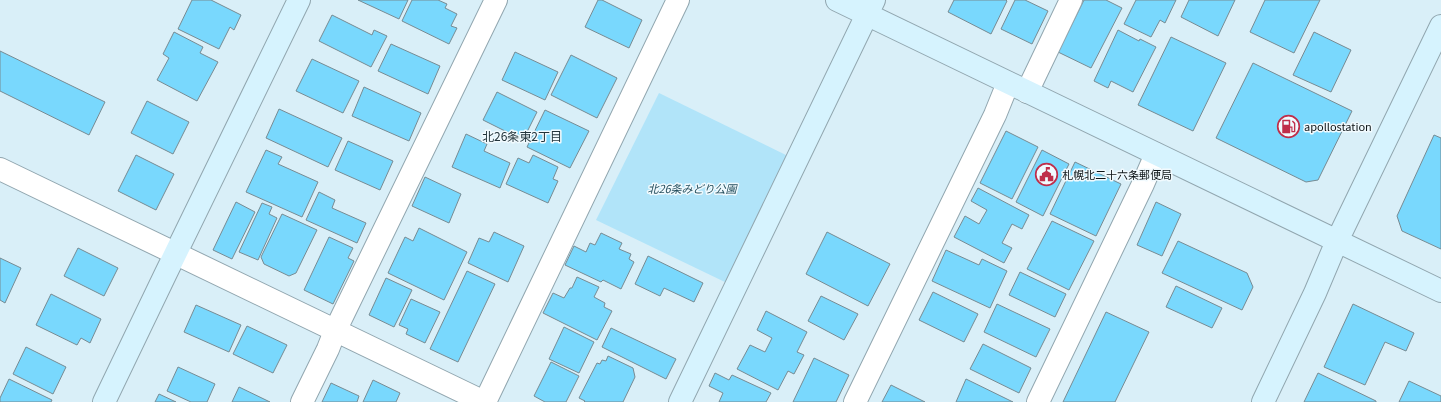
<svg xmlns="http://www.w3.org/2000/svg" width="1441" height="402" viewBox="0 0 1441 402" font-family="Georgia,'Noto Sans JP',serif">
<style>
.green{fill:#b1e4f9}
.building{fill:#79d8fd;stroke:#778b93}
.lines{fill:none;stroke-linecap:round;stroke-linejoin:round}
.street-casing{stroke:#91a6af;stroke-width:24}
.secondary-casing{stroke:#91a6af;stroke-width:24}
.street{stroke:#fff;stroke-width:22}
.secondary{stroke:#d6f3fe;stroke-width:22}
.labels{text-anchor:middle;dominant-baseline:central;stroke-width:3;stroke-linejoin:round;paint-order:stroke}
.poi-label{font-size:11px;fill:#0d1417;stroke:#f1fafe;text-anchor:start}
.park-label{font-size:11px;font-style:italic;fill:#26505f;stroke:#f1fafe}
.neighbourhood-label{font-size:12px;fill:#22343b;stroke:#f1fafe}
</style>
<rect width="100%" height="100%" fill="#d9eff8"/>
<path class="green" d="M659,93L790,157L729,284L596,220Z"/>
<path class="building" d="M192,0H211L241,15L234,30L230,27L219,49L178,29Z
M358,0H408L399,19Z
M412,0H438L447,4L445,8L457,14L451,26L457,28L449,44L402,21Z
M598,0H602L642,20L629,48L585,27Z
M954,0H1006L1007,1L991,34L948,12Z
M1015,0H1025L1048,11L1032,44L1001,29Z
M1084,0H1106L1122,8L1091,68L1058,52Z
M1136,0H1176L1165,23L1160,20L1151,37L1124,24Z
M1189,0H1235L1218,36L1181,17Z
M1265,0H1320L1294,53L1250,32Z
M332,15L372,35L374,30L387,36L371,67L319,41Z
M1118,30L1139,41L1140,39L1156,47L1133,92L1111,81L1108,88L1094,81Z
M174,32L203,47L200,53L218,62L197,101L157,80L169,58L163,54Z
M1314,32L1351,50L1331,92L1293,75Z
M1171,37L1226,63L1193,131L1138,105Z
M391,44L440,66L428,94L378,71Z
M0,51L105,102L89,135L0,91Z
M515,52L558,72L545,100L502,80Z
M571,55L617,78L597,118L551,95Z
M312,59L359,81L343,113L296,91Z
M1253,63L1352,111L1318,180L1306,182L1216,138Z
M364,87L421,113L409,141L352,116Z
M497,92L537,112L523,140L483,120Z
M147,101L189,122L173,154L131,133Z
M279,109L342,138L328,167L266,138Z
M545,110L589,131L570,168L527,147Z
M1006,131L1038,147L1012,199L980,183Z
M466,134L487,144L484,151L510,163L500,188L452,167Z
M1434,135L1441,138V249L1402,231L1397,216Z
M348,141L393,161L380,190L335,170Z
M266,150L282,157L278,164L318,182L302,217L246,192Z
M1042,150L1069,164L1043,216L1016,202Z
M136,155L174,174L156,210L118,191Z
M533,155L558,167L553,179L558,181L548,203L506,184L518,158L529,163Z
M1075,162L1121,184L1096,236L1050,214Z
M425,177L461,194L449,223L412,206Z
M978,188L1029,215L1022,229L1012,224L1002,243L1012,248L1004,263L954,237L965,216L979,224L987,210L971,201Z
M319,192L335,200L332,208L366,223L357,243L306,220Z
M236,202L255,212L232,259L213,250Z
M1156,202L1181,214L1162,256L1137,245Z
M262,203L272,207L269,214L277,218L258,260L239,252Z
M282,214L317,230L296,273L289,276L264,264L261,257Z
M1052,221L1094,241L1069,290L1027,269Z
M419,228L467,252L444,300L388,273L405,237L413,241Z
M494,232L524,246L508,282L468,263L479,238L489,242Z
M827,232L890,264L868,306L806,274Z
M601,233L622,243L619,249L631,254L629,259L634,262L621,289L603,280L601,282L565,265L574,246L586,252L590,243L595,245Z
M329,237L353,248L348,258L354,261L333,304L304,290Z
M1178,241L1247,273L1253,287L1242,310L1162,273Z
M78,248L118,268L104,296L64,276Z
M946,250L979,265L982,259L1007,271L990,308L932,281Z
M648,256L703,283L694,302L664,288L660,296L635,284Z
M0,258L21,268L5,303L0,300Z
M467,271L495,284L458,362L430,349Z
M1020,272L1066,294L1055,317L1009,295Z
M577,277L599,287L594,297L605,303L604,307L612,311L597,340L543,313L553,293L564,298L570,288H572Z
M386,278L412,290L394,327L369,315Z
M1176,286L1222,308L1212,328L1166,307Z
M933,292L978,314L964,342L919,320Z
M51,294L101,319L90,343L81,338L77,345L36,325Z
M821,296L858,314L844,340L808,321Z
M411,299L440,312L425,343L406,334L408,329L399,325Z
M997,304L1050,329L1036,357L984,332Z
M1353,304L1414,333L1406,351L1385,342L1365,385L1324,367Z
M196,305L241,325L229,352L184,332Z
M766,311L807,332L797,352L804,355L794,374L788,371L778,390L737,369L750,345L765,352L772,338L757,330Z
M1106,312L1149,332L1115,402H1063Z
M247,326L287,345L273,373L233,354Z
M564,327L594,342L579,373L549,359Z
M611,328L676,359L666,379L602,347Z
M983,344L1031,368L1019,393L970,369Z
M26,347L66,367L53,394L13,374Z
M608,356L633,368L635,377L623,402H584L585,401L579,398L597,363L600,364L602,360L606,361Z
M814,358L849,375L836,402H793Z
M551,362L579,376L566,402H545L534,396Z
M178,367L215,384L207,402H191L167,391Z
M715,373L729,380L732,375L771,393L766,402H719L723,393L709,386Z
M1318,373L1376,401V402H1304Z
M9,379L52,400L51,402H0V398Z
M966,379L1013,402H956Z
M373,380L400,393L396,402H363Z
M1409,381L1441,396V402H1399Z
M331,383L359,396L357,402H322Z
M891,385L925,402H882Z
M239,387L270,402H232Z
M159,394L176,402H155Z"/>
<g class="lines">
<defs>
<path id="street" d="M1027,92L1071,0
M0,169L484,402
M302,402L328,349L335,331L496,0
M485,402L678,0
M855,402L995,115L1008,83
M1038,402L1143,184L1156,154"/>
<path id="secondary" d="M837,0L1441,291
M104,402L166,273L299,0
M680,402L874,0
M1263,402L1315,293L1337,241L1441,26"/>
</defs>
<use href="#street" class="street-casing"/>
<use href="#secondary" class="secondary-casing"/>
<use href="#street" class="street"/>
<use href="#secondary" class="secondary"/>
</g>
<defs>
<symbol id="fuel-ring" viewBox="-11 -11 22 22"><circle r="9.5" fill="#f1fafe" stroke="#bf2e4a" stroke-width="1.5"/><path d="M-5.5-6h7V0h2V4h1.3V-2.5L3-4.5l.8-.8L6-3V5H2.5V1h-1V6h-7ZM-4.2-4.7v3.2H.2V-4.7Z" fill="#bf2e4a"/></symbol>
<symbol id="civic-ring" viewBox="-11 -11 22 22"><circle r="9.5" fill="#f1fafe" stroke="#bf2e4a" stroke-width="1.5"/><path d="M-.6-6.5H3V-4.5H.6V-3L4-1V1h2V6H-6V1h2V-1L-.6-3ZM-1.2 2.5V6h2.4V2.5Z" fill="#bf2e4a"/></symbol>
</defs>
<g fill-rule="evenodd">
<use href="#fuel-ring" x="1276" y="114" width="25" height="25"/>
<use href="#civic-ring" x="1034" y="162" width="25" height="25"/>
</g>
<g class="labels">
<g class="poi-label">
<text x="1304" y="126">apollostation</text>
<text x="1062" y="174">札幌北二十六条郵便局</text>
</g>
<g class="park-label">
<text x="692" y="188">北26条みどり公園</text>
</g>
<g class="neighbourhood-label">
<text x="522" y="135">北26条東2丁目</text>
</g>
</g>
</svg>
